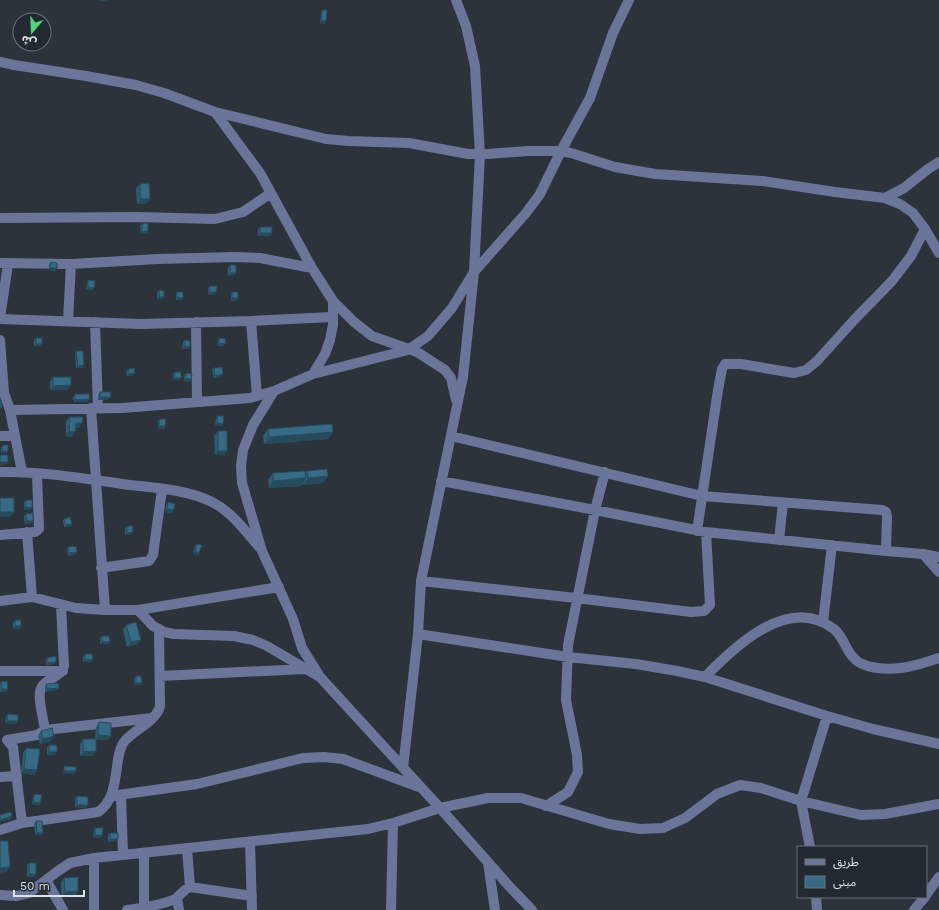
<svg xmlns="http://www.w3.org/2000/svg" width="939" height="910" font-family="'Work Sans','Noto Sans Arabic',sans-serif">
<rect width="100%" height="100%" fill="#2c333b"/>
<g fill="none" stroke-linecap="round" stroke-linejoin="round">
<path stroke="#6b759a" stroke-width="10" d="M0,62L14,65L86,76L136,85L164,93L215,112L326,139L348,141L409,143L468,154H488L528,151H561L571,153L615,167L655,174L762,181L835,192L885,198L900,204L913,213L925,229L939,253
M215,112L260,173L312,268L333,301L354,322L372,336L417,352L445,370L451,378L456,400
M885,198L904,188L928,169L939,162
M0,218L138,217L215,219L243,212L271,193
M0,263L71,264L158,259L235,257L260,258L312,268
M0,318L8,264
M0,319L141,324L251,321L332,317
M68,321L71,264
M251,321L257,396
M95,322L98,408
M196,322L197,402
M0,340L4,393L10,410L22,472
M313,374L408,350L428,336L452,308L474,272L526,213L540,194L561,151L590,98L613,33L629,0
M274,391L253,425L243,450L241,466L242,483L262,551L293,619L302,648L320,677L440,808L509,886L532,910
M91,408L105,610
M10,410L122,408L250,398L274,391L313,374L325,354L330,340L333,325V301
M0,436H14
M451,436L702,496L882,510L886,512L887,517L886,551
M0,472C43,471 87,479 130,485C157,488 188,490 212,502C232,512 246,532 260,548
M441,481L595,510L706,532L886,551L923,554L939,557
M697,531L718,390L722,369L725,364H741L794,373L806,370L817,361L854,320L892,281L911,256L925,229
M27,532L32,597
M0,535L35,532L39,529L37,474
M779,540L783,503
M923,554L939,572
M101,568L149,561L153,555L162,489
M421,581L576,598L691,612L704,611L710,605L706,532
M0,601L32,597L76,608L105,610H138L279,587
M138,610L153,626L164,632L174,634L234,636L253,640L267,646L318,676
M823,622L832,545
M418,634L568,657L636,664L677,671L705,677L827,716L873,729L939,744
M0,671H63
M160,676L305,669
M705,677C735,646 789,594 834,629C844,637 846,652 855,659C857,662 862,664 865,665C869,667 873,667 877,668C900,671 918,665 939,658
M45,730L152,718
M403,768L418,634L421,581L463,377L474,272L480,155L475,66L466,26L456,0
M0,777L17,776
M121,795L123,855
M111,796L197,784L303,758L324,757L343,759L419,787
M546,806L568,792L578,772L577,755L566,700L568,645L595,510L605,472
M22,823L13,747L7,740L37,735L45,730C44,722 38,700 40,692C42,678 61,679 64,666L61,605
M0,830L22,823L98,812C115,801 115,778 118,760C119,754 120,747 124,742C134,729 156,722 160,706L159,629
M250,842L252,910
M810,847L801,801L827,716
M187,848L190,887
M144,853V907
M94,858V910
M488,863L495,910
M46,880L63,910
M0,895L17,896L29,893L58,871L70,863L94,858L368,829L393,823L440,808L488,798H521L609,824L640,829L663,828L685,818L717,794L740,785L761,788L801,801L861,815L885,814L939,804
M926,895L939,877
M816,897L817,910
M177,898L179,910
M127,910C143,908 161,905 175,899C180,896 184,889 190,887L252,896
M391,910L393,823
M914,910L925,897"/>
</g>
<path fill="#2f5c72" d="M322,10L325,24L320,23L321,12Z
M140,184L150,199L146,204H137L136,188Z
M142,224L148,231L147,234H141L140,226Z
M260,227L272,233L270,236H258V229Z
M51,262L57,268L55,271L49,270V264Z
M230,265L236,273L234,275L228,276V268Z
M88,280L94,288L92,290L86,289L87,283Z
M210,286L214,295L208,294V288Z
M159,290L162,299H157V293Z
M177,292L183,298L181,300H176V294Z
M232,292L238,298L237,301H231V295Z
M36,338L40,346H34V340Z
M219,338L224,346H217L218,341Z
M185,340L188,349H182L183,342Z
M76,351L84,365L83,368H76L75,354Z
M214,368L221,377L214,378L212,370Z
M128,369L133,375L127,376L126,371Z
M175,372L181,378L179,380H173V374Z
M186,373L191,379L189,382L184,381V376Z
M53,377L68,390H50V382Z
M100,392L109,399L98,400V395Z
M75,394L88,402H74L73,397Z
M217,416L223,424L222,426L215,425L216,419Z
M70,417L79,428H76L72,437L66,436V421Z
M160,419L165,426L164,429L158,428V421Z
M268,429L333,432L328,439L264,444L263,436Z
M218,431L227,451L224,455H215L214,436Z
M3,445L8,451L6,453H1V447Z
M307,471L328,476L323,483L303,485L302,483L301,486L269,488L268,480L273,473H305Z
M26,500L30,510H24V502Z
M168,502L172,513L165,512L166,505Z
M26,514L33,521L32,523L25,524L24,516Z
M64,519L72,524L70,526L64,527L63,521Z
M127,526L132,533L130,535H125V528Z
M197,544L199,553L198,555L193,554L195,546Z
M68,547L75,555L68,556L67,550Z
M15,620L20,629H13V623Z
M126,625L138,644L127,647L123,630Z
M102,636L110,642L108,644H100V638Z
M85,654L93,659L91,662H83V657Z
M47,658L55,664L46,665V660Z
M136,676L142,683L140,685H135L134,679Z
M1,682L6,691L0,692V684Z
M46,684L59,688L57,690L45,692V687Z
M8,714L18,721L16,724L5,723L6,716Z
M99,722L111,736L107,740H96L93,756H80V744L83,739H95L96,727Z
M41,731L51,741L40,744L38,736Z
M49,745L55,755H47V747Z
M26,748L37,770L34,775L21,773L23,753Z
M35,794L40,803L39,805L32,804L33,796Z
M77,796L86,808L75,807V799Z
M36,821L43,833L41,835H35L34,824Z
M95,828L100,838L93,837L94,830Z
M110,833L116,841L108,842V835Z
M29,863L36,874L34,877H27V865Z
M64,878L78,891L75,896L61,897V882Z"/>
<path fill="#264b5d" d="M101,0H107L106,1H100Z
M321,21H326L325,24L320,23Z
M140,199H150L146,204H137Z
M148,231L147,234H141L142,232Z
M260,233H272L270,236H258Z
M50,268H57L55,271L49,270Z
M230,273H236L234,275L228,276Z
M88,287L94,288L92,290L86,289Z
M209,292H216L214,295L208,294Z
M159,297H164L162,299H157Z
M177,298H183L181,300H176Z
M232,298H238L237,301H231Z
M219,343L225,344L224,346H217Z
M36,344H42L40,346H34Z
M184,346L190,347L188,349H182Z
M84,365L83,368H76L78,366Z
M135,373L133,375L127,376L129,374Z
M223,374L221,377L214,378L215,376Z
M174,378H181L179,380H173Z
M185,379H191L189,382L184,381Z
M71,385L68,390H50L53,386Z
M100,397H111L109,399L98,400Z
M90,399L88,402H74L75,400Z
M76,423H82L79,428H73Z
M217,423L223,424L222,426L215,425Z
M159,426H165L164,429L158,428Z
M69,431L75,432L72,437L66,436Z
M333,432L328,439L264,444L269,437Z
M2,451H8L6,453H1Z
M218,451H227L224,455H215Z
M0,462H8L7,464L0,465Z
M328,476L323,483L303,485L308,478Z
M306,478L301,486L269,488L273,481Z
M25,507L32,508L30,510H24Z
M167,509L174,510L172,513L165,512Z
M0,512H14L10,517H0Z
M27,521H33L32,523L25,524Z
M72,524L70,526L64,527L66,525Z
M127,532L132,533L130,535H125Z
M195,551L199,553L198,555L193,554Z
M77,552L75,555L68,556L69,553Z
M15,626H21L20,629H13Z
M141,640L138,644L127,647L131,642Z
M102,642H110L108,644H100Z
M93,659L91,662H83L85,660Z
M56,662L55,664L46,665L48,663Z
M136,683H142L140,685H135Z
M59,688L57,690L45,692L47,689Z
M2,689H8L6,691L0,692Z
M7,721H18L16,724L5,723Z
M98,735L111,736L107,740H95Z
M54,736L51,741L40,744L43,739Z
M96,751L93,756H80L83,752Z
M49,752H57L55,755H47Z
M24,769L37,770L34,775L21,773Z
M64,771H76L74,774L62,773Z
M33,802L40,803L39,805L32,804Z
M77,805H88L86,808L75,807Z
M12,816L11,819L0,822V820Z
M37,833H43L41,835H35Z
M95,835L102,836L100,838L93,837Z
M110,839H118L116,841L108,842Z
M10,867L7,872L0,873V868Z
M29,874H36L34,877H27Z
M78,891L75,896L61,897L65,892Z"/>
<path fill="#376b85" stroke="#264b5d" d="M322,10H327L326,21H321Z
M149,183L150,199H140V184Z
M148,223V231L142,232V224Z
M260,227H272V233H260Z
M51,262L57,263V268H50Z
M230,265H236V273H230Z
M88,280L95,281L94,288L88,287Z
M210,286H217L216,292H209Z
M159,290L164,291V297H159Z
M177,292H183V298H177Z
M232,292H238V298H232Z
M36,338H42V344H36Z
M219,338L226,339L225,344L219,343Z
M185,340L190,341V347L184,346Z
M76,351H83L84,365L78,366Z
M222,367L223,374L215,376L214,368Z
M134,368L135,373L129,374L128,369Z
M175,372H181V378H174Z
M186,373L192,374L191,379H185Z
M53,377H71V385L53,386Z
M100,392H110L111,397H100Z
M75,394H89L90,399L75,400Z
M0,400H1L2,407L0,408Z
M217,416H224L223,424L217,423Z
M70,417H83L82,423H76L75,432L69,431Z
M160,419H166L165,426H159Z
M332,424L333,432L269,437L268,429Z
M218,431H227V451H218Z
M3,445H8V451H2Z
M0,455H8V462H0Z
M327,469L328,476L308,478L307,471Z
M305,471L306,478L273,481V473Z
M0,498H14V512H0Z
M26,500H32V508L25,507Z
M168,502L175,504L174,510L167,509Z
M33,513V521H27L26,514Z
M70,517L72,524L66,525L64,519Z
M127,526H133L132,533L127,532Z
M197,544L202,545L199,553L195,551Z
M76,546L77,552L69,553L68,547Z
M15,620H21V626H15Z
M136,622L141,640L131,642L126,625Z
M102,636H109L110,642H102Z
M85,654H92L93,659L85,660Z
M56,656V662L48,663L47,658Z
M136,676H141L142,683H136Z
M7,681L8,689H2L1,682Z
M58,683L59,688L47,689L46,684Z
M8,714L18,715V721H7Z
M99,722L111,723V736L98,735Z
M52,728L54,736L43,739L41,731Z
M83,739H96V751L83,752Z
M49,745H57V752H49Z
M26,748L40,749L37,770L24,769Z
M64,766L76,767V771H64Z
M35,794L42,795L40,803L33,802Z
M77,796L88,797V805H77Z
M11,812L12,816L0,820V815Z
M36,821H42L43,833H37Z
M95,828H103L102,836L95,835Z
M110,833H118V839H110Z
M0,841H8L10,867L0,868Z
M29,863H36V874H29Z
M78,877V891L65,892L64,878Z"/>
<rect x="797" y="846" width="130" height="52" fill="#222931" stroke="#6d737a"/>
<rect x="805" y="859" width="20" height="6" fill="#6b759a" stroke="#6d737a"/>
<text x="833" y="866" font-size="12" fill="#dde2e7">طريق</text>
<rect x="805" y="876" width="20" height="12" fill="#376b85" stroke="#6d737a"/>
<text x="833" y="886" font-size="12" fill="#dde2e7">مبنى</text>
<g transform="translate(32 32) rotate(199)"><circle r="19" fill="#222931" stroke="#6d737a"/>
<path d="M0-3L7 15L0 10L-7 15Z" fill="#50d675"/>
<text y="-6" font-size="11" font-weight="bold" text-anchor="middle" fill="#dde2e7">ش</text>
</g>
<path d="M14 890v6h70v-6" fill="none" stroke="#dde2e7" stroke-width="2"/>
<text x="20" y="890" font-size="12" fill="#dde2e7" stroke="#222931" stroke-width="3" paint-order="stroke">50 m</text>
</svg>
